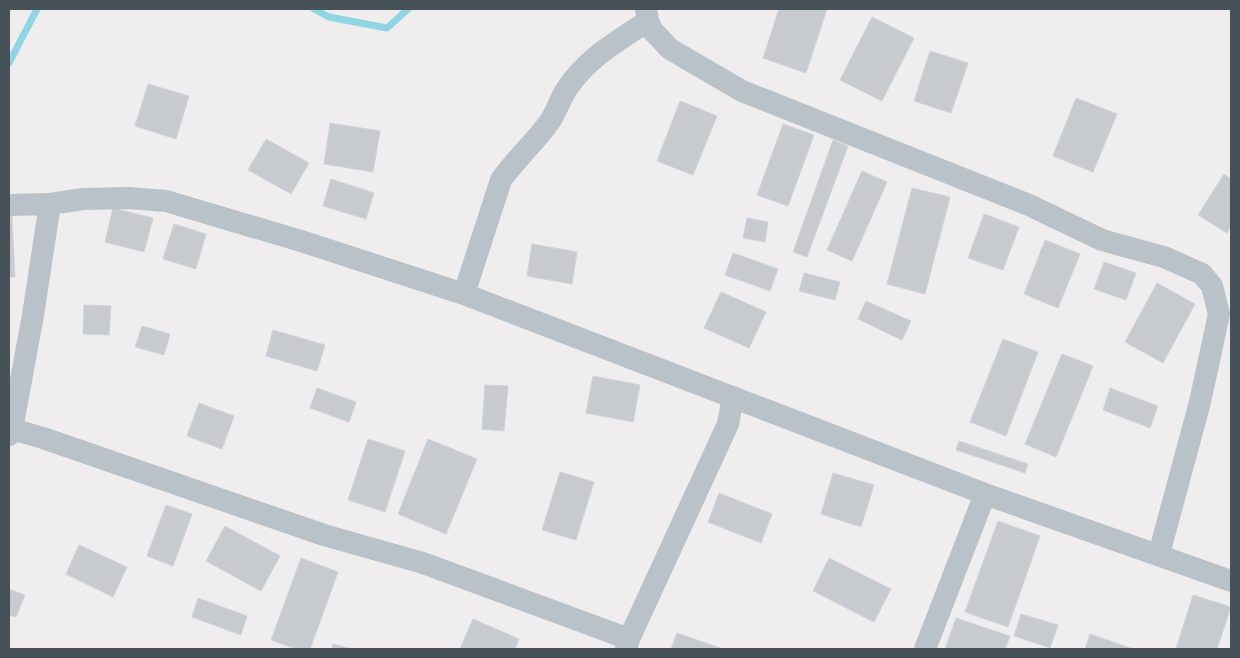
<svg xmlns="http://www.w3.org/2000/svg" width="1240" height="658" font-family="'Titillium Web',sans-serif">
<rect width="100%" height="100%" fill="#efeded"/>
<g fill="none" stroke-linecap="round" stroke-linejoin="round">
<path stroke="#8fd5e3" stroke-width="7" d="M314,9L329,17L387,28L408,9
M9,63L37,9"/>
</g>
<path fill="#c7cacf" stroke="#d1d3d8" d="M779,9H827L806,73L763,58Z
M872,17L914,38L882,101L840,80Z
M930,51L968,63L951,113L914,101Z
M148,84L189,96L176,139L135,126Z
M1076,98L1117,114L1093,172L1053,156Z
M680,101L717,116L693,175L657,161Z
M330,123L380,131L373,172L324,164Z
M783,124L814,135L788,206L757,195Z
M266,139L309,163L291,194L248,170Z
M833,140L848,146L807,257L793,252Z
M862,171L887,182L852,261L827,250Z
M1224,174L1231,179V226L1227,233L1198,215Z
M331,179L374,193L366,219L323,206Z
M912,188L950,197L925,294L887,284Z
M113,208L153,218L144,252L105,242Z
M984,214L1019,227L1003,270L968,258Z
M9,216H12L15,277H9Z
M747,218L768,222L765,242L743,238Z
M174,224L206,234L196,269L163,259Z
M1045,240L1080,254L1058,308L1024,294Z
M532,244L577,252L572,284L527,276Z
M733,253L778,269L770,291L725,275Z
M1104,262L1136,273L1126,300L1094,289Z
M804,273L840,282L835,300L799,291Z
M1157,283L1195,304L1163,363L1125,342Z
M721,292L766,312L749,348L704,328Z
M866,301L911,321L902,340L858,319Z
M84,305L111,306L109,335L83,334Z
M142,326L170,334L164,355L135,347Z
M273,330L325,345L317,371L266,356Z
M1003,339L1038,352L1006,436L970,422Z
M1062,354L1093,366L1056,457L1025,444Z
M593,376L640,385L633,422L586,413Z
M485,385L508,386L504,431L482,429Z
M317,388L356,402L349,422L310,408Z
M1110,388L1158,406L1150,428L1103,410Z
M199,403L234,416L222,449L187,436Z
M368,439L405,451L385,512L348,500Z
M428,439L477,459L446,534L398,514Z
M959,441L1028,464L1025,473L956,450Z
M560,472L594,482L576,540L542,530Z
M833,473L874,485L861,527L821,514Z
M719,493L772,514L761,543L708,522Z
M166,505L192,514L173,566L147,556Z
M998,521L1040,536L1008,627L965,612Z
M225,526L280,556L261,591L206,561Z
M79,545L127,567L113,597L66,574Z
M301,558L338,572L310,649H296L271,640Z
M829,558L891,589L874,622L813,591Z
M9,589L25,595L16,617L9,615Z
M1193,595L1231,607L1217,649H1176Z
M198,598L247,616L241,635L192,617Z
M1021,614L1058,625L1050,648L1014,636Z
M956,618L1010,636L1005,649H945Z
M473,619L519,639L515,649H460Z
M677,633L723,649H671Z
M1090,634L1133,649H1085Z
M333,644L352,649H332Z"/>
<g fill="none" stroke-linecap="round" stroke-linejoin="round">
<path stroke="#b9c2c8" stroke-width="22" d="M646,9L648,21L652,30L670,49L742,91L1029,205L1102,240L1164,257L1202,274L1212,286L1219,314L1200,402L1159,554
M9,205L50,204L83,199L129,198L166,201L301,241L464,294L985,494L1231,581
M464,294L501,180C515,160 533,144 548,124C556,114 559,101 566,90C586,59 617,41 648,21
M12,429L43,438L324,535L423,563L629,639
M9,435L12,429L33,315L50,204
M626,649L629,639L728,424L733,397
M925,649L985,494"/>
</g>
<rect width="1240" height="658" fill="none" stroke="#475158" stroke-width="20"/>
</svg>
